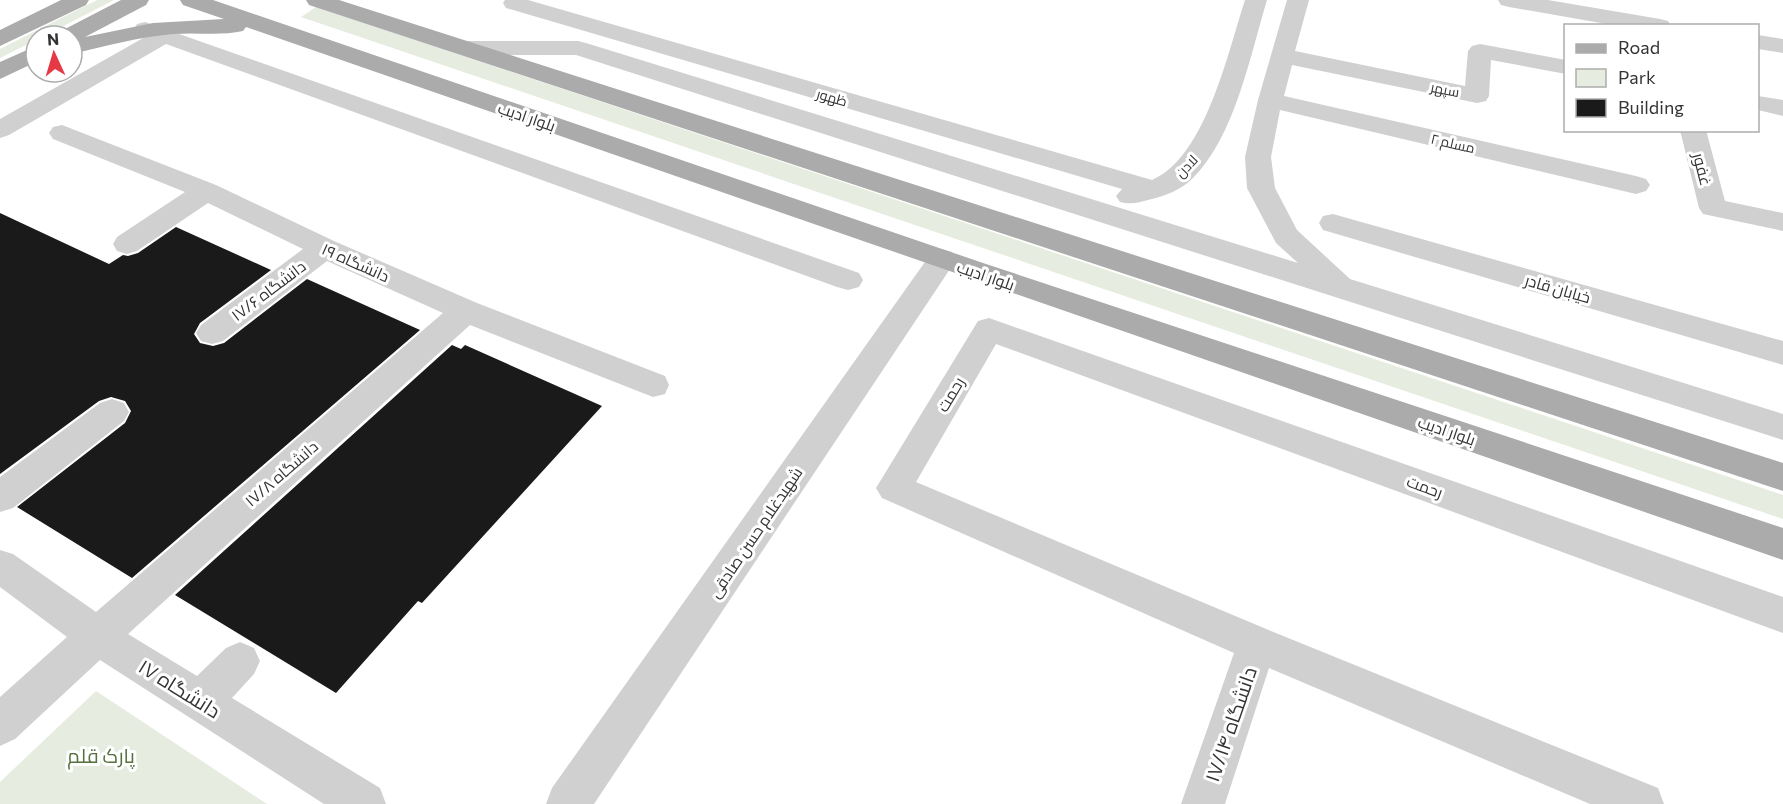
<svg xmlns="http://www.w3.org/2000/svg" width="1783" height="804" font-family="Commissioner,Cairo,sans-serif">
<rect width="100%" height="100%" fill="#fff"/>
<path fill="#e6ecdf" d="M97,0H114L44,36H36V40L0,58V49Z
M316,7L1783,495V519L301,17Z
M96,691L267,804H0V782Z"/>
<path fill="#1a1a1a" d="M0,213L109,264L123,255L128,256L138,253L176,227L271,270L200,323L194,334L200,343L213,346L224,343L307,279L420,330L132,578L17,507L125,423L131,411L125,401L111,397L99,401L0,474Z
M452,345L461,349L465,345L602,406L422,603L418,601L336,693L175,595Z"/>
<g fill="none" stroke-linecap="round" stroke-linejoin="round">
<path fill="#d0d0d0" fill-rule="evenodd" d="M505,0H528L1152,180C1206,157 1228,51 1245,0H1267C1250,56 1235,136 1193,178C1181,190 1167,195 1152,199C1140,202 1132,205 1120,202L1116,196L1122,189L506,8L503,3Z
M1287,0H1309L1295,51L1465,86L1468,51L1472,46L1480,44L1566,60V74L1491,60L1489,96L1486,101L1477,103L1292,65L1284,96L1636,176L1646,179L1650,185L1646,191L1636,194L1280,110L1271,157L1275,188L1297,230L1350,279L1783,414V440L576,55H466L458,53L454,48L458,43L466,41H578L586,43L1298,263L1276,243L1247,188L1245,157L1258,100Z
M1498,0H1548L1660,19L1668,21L1671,26H1618L1509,7L1501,5Z
M145,22L859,273L863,280L859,287L848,290L837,287L166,44L9,135L0,138V119L145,37L137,34L134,29L137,24Z
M1758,35L1783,39V53L1758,49Z
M1758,96L1783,100V116L1758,110Z
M62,125L216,185L334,241L477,303L665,376L669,385L665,394L653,397L470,325L128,634L197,676L226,648L240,642L254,648L260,661L254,674L232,698L380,788L386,804H324L100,660L15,739L0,746V697L67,637L0,587V550L13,554L96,612L443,313L327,261L223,341L212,344L201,341L196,333L201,325L303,249L208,203L137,251L127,254L117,251L113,244L117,237L185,192L53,139L49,133L53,127Z
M1680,130H1706L1725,201L1783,213V231L1703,214L1699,208Z
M1333,214L1783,341V365L1323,230L1319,223L1323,216Z
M942,249L952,252L957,259L952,266L594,804H546L552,788L932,252Z
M989,318L1783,597V633L996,344L916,482L1271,631L1658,788L1664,804H1590L1269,668L1225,804H1181L1234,653L882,498L876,488L978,321Z
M112,399L124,403L129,412L124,421L13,508L0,512V477L100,403Z"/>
<path fill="#ababab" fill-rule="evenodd" d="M61,0H89L86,5L0,46V30Z
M121,0H149L146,5L85,37L153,23L224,19L183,5L180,0H213L986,264L1783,528V560L246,27L243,31C221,36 196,32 173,34C139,37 105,46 72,54V36H63L61,34L65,29Z
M306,0H339L1783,463V491L309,5Z
M36,46V62L0,79V62Z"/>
</g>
<g text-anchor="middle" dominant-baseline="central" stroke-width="6" stroke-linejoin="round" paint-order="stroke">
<g font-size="14" fill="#333" stroke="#fff">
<text transform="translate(1445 89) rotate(11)">سپهر</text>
<text transform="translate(832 97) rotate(16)">ظهور</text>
<text transform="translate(1453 143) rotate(13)">مسلم ۲</text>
<text transform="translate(1186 166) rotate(-46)">لادن</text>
</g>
<g font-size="16" fill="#333" stroke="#fff">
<text transform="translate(527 116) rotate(19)">بلوار ادیب</text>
<text transform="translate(1703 169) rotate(76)">غفور</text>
<text transform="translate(356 262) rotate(24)">دانشگاه ۱۹</text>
<text transform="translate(986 275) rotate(19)">بلوار ادیب</text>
<text transform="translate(1558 288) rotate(16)">خیابان قادر</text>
<text transform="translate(268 290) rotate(-37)">دانشگاه ۱۷/۶</text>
<text transform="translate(950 394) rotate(-59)">رحمت</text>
<text transform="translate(1447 430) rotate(19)">بلوار ادیب</text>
<text transform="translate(281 473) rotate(-41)">دانشگاه ۱۷/۸</text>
<text transform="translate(1425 486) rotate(20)">رحمت</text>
<text transform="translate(755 532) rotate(-56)">شهیدغلام حسن صادقی</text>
</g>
<g font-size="20" fill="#333" stroke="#fff">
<text transform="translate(180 688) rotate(32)">دانشگاه ۱۷</text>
<text transform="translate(1230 724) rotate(-71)">دانشگاه ۱۷/۱۴</text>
</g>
<g font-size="20" fill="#56703f" stroke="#fff">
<text x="101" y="755">پارک قلم</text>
</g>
</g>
<rect x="1564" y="24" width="195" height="108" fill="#ffffff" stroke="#adadad" stroke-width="1.5"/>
<rect x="1576" y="44" width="30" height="9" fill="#ababab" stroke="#adadad" stroke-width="1.5"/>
<text x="1618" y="54" font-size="18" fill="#333333">Road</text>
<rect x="1576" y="69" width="30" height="18" fill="#e6ecdf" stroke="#adadad" stroke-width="1.5"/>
<text x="1618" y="84" font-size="18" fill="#333333">Park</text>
<rect x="1576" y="99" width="30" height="18" fill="#1a1a1a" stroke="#adadad" stroke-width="1.5"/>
<text x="1618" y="114" font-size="18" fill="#333333">Building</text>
<g transform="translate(54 54) rotate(356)"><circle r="28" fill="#ffffff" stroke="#adadad" stroke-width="1.5"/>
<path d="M0-4.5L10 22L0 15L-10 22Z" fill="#e63946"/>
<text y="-9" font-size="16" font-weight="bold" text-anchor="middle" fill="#333333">N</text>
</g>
</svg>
